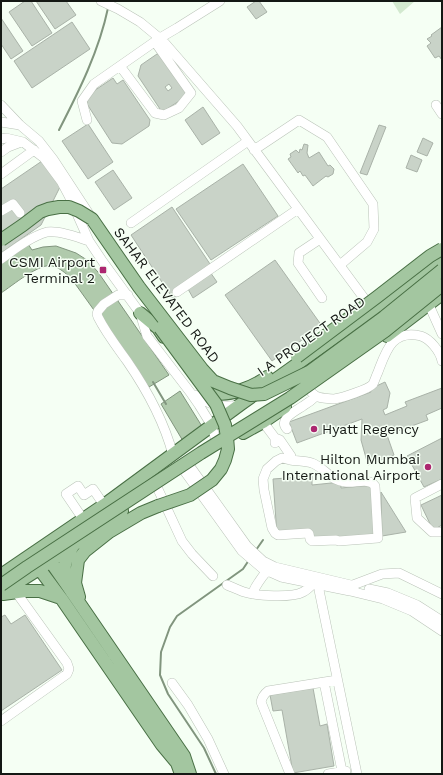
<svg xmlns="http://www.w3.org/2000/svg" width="443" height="775" font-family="'Work Sans',sans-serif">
<rect width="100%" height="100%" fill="#f5fff4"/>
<path fill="#d2e9cf" d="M392,1H415L400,14Z"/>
<path fill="#b0caac" stroke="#81957e" d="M28,244L32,250L43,247L56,246L76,253L87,260L98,272L169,375L149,387L71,278C65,273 60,268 53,266C40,262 12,286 1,293V263Z
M180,391L203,428L183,441L161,404Z"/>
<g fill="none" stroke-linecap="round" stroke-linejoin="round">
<path stroke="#81957e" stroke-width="2" d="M59,130C79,91 99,51 108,8
M153,382L166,404
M256,550L263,540
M216,774L204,748L168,694L160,675L161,652L170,627L177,616L243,569L249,560"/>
</g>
<path fill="#c9d3c8" stroke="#a9b2a8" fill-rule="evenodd" d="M25,1H31L52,33L32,46L9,12Z
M36,1H66L76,15L55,29Z
M256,1H259L267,12L256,19L247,7Z
M1,18L23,51L11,59L1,44Z
M72,22L90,49L32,88L14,61Z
M442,27V60L439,56L435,58L427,46L431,43L427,39L432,36L431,35Z
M157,54L164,56L187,91V96L162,112L138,76L141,65ZM169,84L172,88L168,91L165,87Z
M113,78L117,84L123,80L150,120L149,126L122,144L112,143L87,104L88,95Z
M203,107L220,133L202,145L185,120Z
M88,124L113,162L88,179L62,141Z
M379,125L386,127L367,175L360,173Z
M423,138L433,143L427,156L417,152Z
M304,144L308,145L307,153L309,158L319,152L328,166L330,165L334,169L333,174L328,177L326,176L313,186L305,175L303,176L300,171L298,173L288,159L291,157L290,154L296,150L299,153L300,149L302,150Z
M411,155L422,160L417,172L406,168Z
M42,161L60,187L41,225L1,253V189Z
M243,164L278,216L211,260L176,209Z
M113,170L132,198L114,210L95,182Z
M172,207L212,267L208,269L217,282L193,298L188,289L173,299L131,235Z
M275,260L322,326L272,361L225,295Z
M385,382L390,393L387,408L383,410L385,415L407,406L405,402L442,388V408L426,415L428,420L387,435L394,455L368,465L361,440L362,419L297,443L289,422L371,392L370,389Z
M442,438V479L424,487L407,456Z
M312,476V485L341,482V488L372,485L376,537L311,540V532L277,535L273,479Z
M381,492L406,532L382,536Z
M442,495V525L433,530L421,505Z
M5,615L11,624L25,615L62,670L1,711V617Z
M313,688L320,726L327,724L334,766L293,773L282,710L273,711L270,695Z"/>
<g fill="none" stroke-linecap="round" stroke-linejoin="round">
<g stroke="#bac3b8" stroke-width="10">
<path id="minor" d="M101,1L118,9L140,22L163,41L237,126L372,309
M120,66L155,113L164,115L179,108L191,93L155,42
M1,105L20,125L39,141L53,159L91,217
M436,105L442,114
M87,120L82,101L94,84L160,38L177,28L220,1
M1,122L20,125
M1,139L6,138L23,142L44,158L61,181L69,196L89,241L103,262L140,313L147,336L190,392L199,405L212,426L217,445
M254,150L299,120L327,137L373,204L374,229L367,242L340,265
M1,152L8,147L21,142
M1,174L34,150
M1,211L13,204L20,213
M131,223L248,141
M320,239L299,253L298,263L322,298
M1,259C15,249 30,237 47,232C58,230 78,237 89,241
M177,292L298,209
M128,295H118L104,304L98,311L97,314L98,317C106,333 117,347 127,361C147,390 164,421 173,455
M429,305L442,334
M310,390C311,392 314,395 316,396C319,398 331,399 334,399C342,398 369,389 373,384C375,380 376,376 378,372C386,351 392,329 421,336C430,339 440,351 442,361
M195,395C209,405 222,408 239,405
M263,422L275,438V443
M287,429C278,419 296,411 303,406C308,403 312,400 316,396
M275,438L280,440L291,456L290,460L282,458L276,461L267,469L263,479L264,490L272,528L275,533L278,535L308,533L309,534L310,539L312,541L336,540L339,541L378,538L375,486C369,477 354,484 345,482C339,481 332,478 328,474C323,470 319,466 312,463C306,461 297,461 290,460
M189,465L247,546L263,561L275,567L355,586
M183,469L242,551L263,569L281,577L350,591L383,599L412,611L442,631
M442,484L415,498L417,518L432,532H442
M157,487L182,541L192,554L213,576
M83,519L66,494L78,486L84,495L93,489L104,505
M318,579L319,590L357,774
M227,585C232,587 238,590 244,592C256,596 292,598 303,592C307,590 310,587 313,584
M369,589L388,593L417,605L442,621
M351,590L353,585L382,574L399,573L442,594
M252,594C256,585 261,578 267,571
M324,682L342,771
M172,683L188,705L208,739L224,774
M1,721L67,674L69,669L67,663L16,592
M290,774L261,702C262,697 264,694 268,691L337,680
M328,774L346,771"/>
</g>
<g stroke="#497045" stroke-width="14">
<path id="major" d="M140,313L158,328L164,337
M387,336L442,294
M202,384C205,386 209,390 212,392C228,398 255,386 267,377
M243,433L263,422L285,407
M46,555L67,585L184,756L190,774
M35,563L61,598L162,745L177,763L181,774
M1,575L104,505L241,404L373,310L442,259
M67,584C63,567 64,560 73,546
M1,593L39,569L122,511
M3,594L25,591H40L61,598
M79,597L75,583L78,560L85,551L109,532L141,513L158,506"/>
</g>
<use href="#minor" stroke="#fff" stroke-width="9"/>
<use href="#major" stroke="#a3c6a0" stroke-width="12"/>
<g stroke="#497045" stroke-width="14" stroke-linecap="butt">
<path id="major-bridge" d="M1,240L23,225L40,212L48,209L59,207H69L79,211L92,219L139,287L202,369L213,381L230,388L251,395L264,394L309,372L384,317L442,270
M297,357L377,297L430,256L442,249
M158,506L190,495L212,480L221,469L225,460L228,449L227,437L225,425L216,404L160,328
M1,585L27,567L201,453L290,398L385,331L442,285"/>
</g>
<use href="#major-bridge" stroke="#a3c6a0" stroke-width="12"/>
</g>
<g fill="#ac2770" stroke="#f5fff4" stroke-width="1.5">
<rect x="99" y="266" width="8" height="8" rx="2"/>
<circle cx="314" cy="429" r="4"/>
<circle cx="428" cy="467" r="4"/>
</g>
<g text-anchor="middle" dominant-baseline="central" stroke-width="3" stroke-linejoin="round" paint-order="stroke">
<g font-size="14" fill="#141814" stroke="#f5fff4" text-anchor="end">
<text x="95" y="262">CSMI Airport<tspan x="95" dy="16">Terminal 2</tspan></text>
<text x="322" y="429" text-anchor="start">Hyatt Regency</text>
<text x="420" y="459">Hilton Mumbai<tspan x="420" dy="16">International Airport</tspan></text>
</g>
<g font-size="14" fill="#141814" stroke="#f5fff4">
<text transform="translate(167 295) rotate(53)">SAHAR ELEVATED ROAD</text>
<text transform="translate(311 336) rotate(-35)">I A PROJECT ROAD</text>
</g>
</g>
<rect width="443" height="775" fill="none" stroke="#141814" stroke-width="4"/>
</svg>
